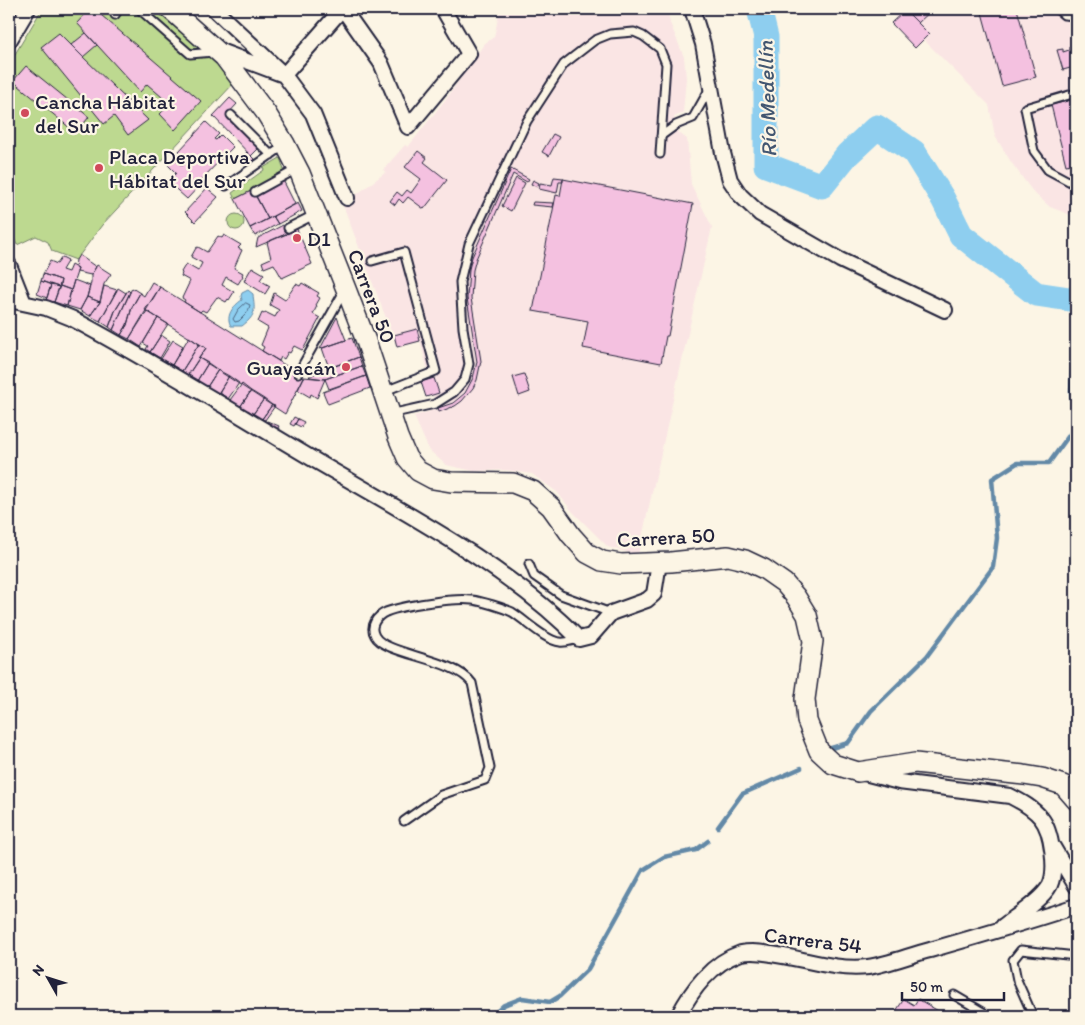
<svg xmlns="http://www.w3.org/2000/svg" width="1085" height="1025" font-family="Itim,sans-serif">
<rect width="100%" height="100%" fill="#fcf5e5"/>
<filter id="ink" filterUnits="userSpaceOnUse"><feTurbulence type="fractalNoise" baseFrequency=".02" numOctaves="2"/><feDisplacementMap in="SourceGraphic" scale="10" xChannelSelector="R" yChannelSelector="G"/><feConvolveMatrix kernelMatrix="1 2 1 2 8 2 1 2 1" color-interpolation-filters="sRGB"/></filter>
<g filter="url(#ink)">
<path fill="#fae5e4" d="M500,9H620L650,16L652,9H667L670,23L684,57L686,78L683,113L674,117L679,133L687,139L691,184L712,227L638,555L608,547L572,511L557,492L532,474L506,470L474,471L446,465L429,450L414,416L437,409L433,395L426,397L421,382L430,379L420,341L397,347L343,205L386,172L383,170L405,145L408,147L449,95L484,44L494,37Z
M887,9H1076V217L1050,207L1033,192L1011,162L995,136L989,105L924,40L915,48L891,23L896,18Z"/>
<path fill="#bdd990" stroke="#707e66" d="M42,9H154L202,48L223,68L234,83L102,225L76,260L52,251L48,242L36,236L17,245L9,226V64Z
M280,158L285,173L235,199L232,193L264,170L263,168Z
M228 222a8 8 0 1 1 16 0a8 8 0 1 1-16 0Z"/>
<path fill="#8eceef" stroke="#6389a7" d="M248,290L253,294C254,309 258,314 242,326H231C225,316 233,306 242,300L241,296L242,293Z"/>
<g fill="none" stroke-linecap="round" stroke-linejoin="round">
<path stroke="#4d6783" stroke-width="1" d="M246,303L250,305L248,312L239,321L235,322L233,319L238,310Z"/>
<path stroke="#6389a7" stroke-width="4.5" d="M828,749L848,743L871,711L927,656L993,567L997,538L992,479L1017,463H1049L1075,427L1071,391L1076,301
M718,827L742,794L801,768
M492,1016L504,1005L522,998L550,1002L560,996L588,969L643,870L664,857L696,850L708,841"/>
<path stroke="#8eceef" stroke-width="25" d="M759,9L766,37V165L822,186L847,155L877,127L914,152L943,199L961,235L1036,294L1076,300"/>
</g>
<path fill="#f4c1e0" stroke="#22223b" d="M90,9H94L201,101L175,130L160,114L170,104L147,84L140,92L77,23Z
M904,9H933L918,23Z
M981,9H1017L1036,77L1002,86Z
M905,10L929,34L915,48L891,23Z
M59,33L83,57L148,120L128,135L114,116L104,124L41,47Z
M86,33L97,45L83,57L71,45Z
M1076,45V76L1074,67L1063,70L1057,50L1063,49V52L1069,50V47Z
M26,66L89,117L76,133L13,81Z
M230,98L237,104L226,116L259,148L251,156L213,116Z
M1076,99V163L1066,165L1051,105Z
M206,122L219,134L214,139L216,140L221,135L233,147L199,182L201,184L187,199L168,182L176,173L168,165L174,158L182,166L188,160L179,151Z
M553,134L559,137L549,156L542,152Z
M418,151L427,158L424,162L447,180L424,209L408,197L403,203L399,199L395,205L390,201L397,192L402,196L407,190L411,193L421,179L405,167Z
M247,152L255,160L252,162L248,157L245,161L242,157Z
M511,169L529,179L527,182L513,174L476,259L473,270L471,298L481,361L477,380L473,388L462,401L455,406L439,412L438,408L453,403L465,393L473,378L477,362L467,298L469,269L472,257Z
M554,177L563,178V182H559L557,193L539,189L540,183L552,185Z
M516,178L525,183L511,211L502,206Z
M563,179L693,204L668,336H666L661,363L583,348L588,321L533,311L556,195L560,196Z
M283,180L295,204L268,219L255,195Z
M533,180L539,183L537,187L531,184Z
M207,188L218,197L195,222L185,212Z
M253,190L268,219L250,228L235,199Z
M533,202L554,203L553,207L532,205Z
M298,203L302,211L278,224L273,216Z
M273,216L278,224L255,236L250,228Z
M285,224L289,233L256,247L258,238Z
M297,229L312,264L282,278L274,264L264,268L262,262L271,258L267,242Z
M224,235L241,245L238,248L242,250L234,268L243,273L242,275L243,276L238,284L226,277L222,285L234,292L229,300L228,299L226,302L217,297L206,312L202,310L200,312L184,302L185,300L182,298L190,281L181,276L182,273L181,272L186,264L198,271L202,263L191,257L196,248L198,247L207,252L218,236L222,238Z
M79,255L96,267L91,275L77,272L78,269L75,267L76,260Z
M62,257L68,260L62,270L68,272L71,265L78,269L71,290L60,286L61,280L43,274L50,261L57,264Z
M97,265L111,274L104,284L100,302L87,297L91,282V275Z
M252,267L264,274L260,280L270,286L265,294L244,281Z
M43,274L61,280L59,287L41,281Z
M74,280L90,286L87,297L80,310L67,306Z
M41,281L51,285L47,298L37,294Z
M152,282L160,287L129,339L121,335L127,325L132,307L140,293L144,296Z
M302,283L319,293L317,296L320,298L316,305L317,306L313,314L320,318L304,348L302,350L294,346L290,353L288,352L284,359L281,357L279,361L262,351L264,347L261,345L268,328L258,322L262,313L264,314L265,312L275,317L279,310L270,305L274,293L285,300L296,284L300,286Z
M51,285L59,287L54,302L46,300Z
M60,286L71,290L67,306L54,302Z
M104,286L117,290L100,321L90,316L100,302Z
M160,287L304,377L285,414L199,358L206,348L145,310Z
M118,288L126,293L115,311L109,327L100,321Z
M132,288L140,293L132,307L127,325L121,335L113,330Z
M128,290L130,292L113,330L109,327L115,311Z
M87,297L100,302L90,316L80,310Z
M147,311L158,318L141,347L129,339Z
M337,317L346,340L320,349Z
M158,318L168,324L150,352L146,349L148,346L143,343Z
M417,329L420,341L397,347L394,335Z
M161,335L170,341L160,358L150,352Z
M189,337L199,344L182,371L172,365Z
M352,338L359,357L329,368L322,348Z
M173,340L183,346L172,365L161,359Z
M199,344L206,348L188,375L182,371Z
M359,357L362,366L325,379L310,377L309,376Z
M199,358L208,363L197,381L188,375Z
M208,363L218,370L207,387L197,381Z
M362,366L366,376L329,389L325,379Z
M218,370L229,376L218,394L207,387Z
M524,374L530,392L519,396L513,377Z
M229,376L239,383L228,399L219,392Z
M366,376L370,388L328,404L323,392Z
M304,377L325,379L317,398L311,394L310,397L298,390Z
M434,378L439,393L426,397L421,382Z
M242,384L251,391L240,407L230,400Z
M251,391L264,399L253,414L248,410L246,412L240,407Z
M264,399L272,405L261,420L253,414Z
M272,405L275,406L265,420L262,419Z
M294,417L298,419L294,426L290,424Z
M298,419L304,422L301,427L295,424Z
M267,421L279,426L277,430L265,425Z
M904,999L914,1005L918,999L945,1015L944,1016H905L896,1011Z
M959,1012H963L971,1016H957Z"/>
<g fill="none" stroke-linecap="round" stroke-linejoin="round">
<g stroke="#22223b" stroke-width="11">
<path id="lane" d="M139,9L190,54L214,52
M1057,9L1064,15L1076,16
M1075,9L1076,11
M115,15L119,9
M1076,93L1025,108L1034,151L1048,170L1076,185
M231,115L271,155
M661,136L676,125L693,118L710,88
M226,186L285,145
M255,192L297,169
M288,228L316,214
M372,261L404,252L436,371L385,391
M298,373L343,293
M390,414L435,404L454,392L465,379L469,364L463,328L460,282L469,244L527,121L564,64L595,40L610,34L634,32L643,36L660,49L666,64L660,154
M529,564L534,576L561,595L611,613
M404,821L441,795L485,780L490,768L472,683C454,658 385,655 375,636C369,626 377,616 386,612C404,605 453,598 472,600C481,601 504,608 512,612C525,620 546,641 560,642C566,643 573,640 579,639
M954,995L983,1012L986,1016
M1033,1016L1017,980L1013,960L1021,950L1076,956"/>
</g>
<g stroke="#22223b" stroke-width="18">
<path id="street" d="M214,9L284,75L313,114L347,198
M343,9L381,63L408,127L469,54L443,9
M692,9L703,44L723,153L730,180L740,195L760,214L840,260L945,310
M9,41L28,9
M220,51L284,75L342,9
M9,265L24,303
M9,300L46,308L71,318C157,364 240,416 323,465C409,515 510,568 579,639L591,636L611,613L647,600L654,594L659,563
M864,773L899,782L1010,796C1022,802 1033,808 1041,818C1052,831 1057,870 1050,885C1042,900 1016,916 1003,926
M1053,847L1076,886
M678,1016C692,990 711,963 741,953C750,951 761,952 771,954C803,958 835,971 868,967C889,964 910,955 930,950C979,936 1028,922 1076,906"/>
</g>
<g stroke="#22223b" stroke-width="22">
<path id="secondary" d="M170,9L224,57L266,113L285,144L300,173L346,289L366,341L398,437L407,458L418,471L433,479L451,482L513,483L533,491L551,507L571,535L587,553L602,561L621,564L671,562L728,556L745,560L764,569L784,583L796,597L807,615L813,641L805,699L807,721L819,751L833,764L858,772L915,763L1024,775L1042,778L1063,785L1076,800"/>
</g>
<use href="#lane" stroke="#fcf5e5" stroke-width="7"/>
<use href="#street" stroke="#fcf5e5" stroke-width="14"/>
<use href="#secondary" stroke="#fcf5e5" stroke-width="19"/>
</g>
</g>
<g fill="#d1495b" stroke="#fcf5e5" stroke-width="2">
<circle cx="25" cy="113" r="5"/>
<circle cx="99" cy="168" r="5"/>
<circle cx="297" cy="238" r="5"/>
<circle cx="346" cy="367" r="5"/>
</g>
<g text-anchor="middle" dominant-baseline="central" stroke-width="4.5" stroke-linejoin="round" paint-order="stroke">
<g font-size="21" fill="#22223b" stroke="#fcf5e5" text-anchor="start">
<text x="35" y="101">Cancha Hábitat<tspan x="35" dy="24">del Sur</tspan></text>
<text x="109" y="156">Placa Deportiva<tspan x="109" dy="24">Hábitat del Sur</tspan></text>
<text x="307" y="238">D1</text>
<text x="336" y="367" text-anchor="end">Guayacán</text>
</g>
<g font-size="21" fill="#22223b" stroke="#fcf5e5">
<text transform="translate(372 296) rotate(69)">Carrera 50</text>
<text transform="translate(666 537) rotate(-3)">Carrera 50</text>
<text transform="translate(813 940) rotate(7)">Carrera 54</text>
</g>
<g font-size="22" font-style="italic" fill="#425671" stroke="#fcf5e5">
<text transform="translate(767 99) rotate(-92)">Río Medellín</text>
</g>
</g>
<rect width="1085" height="1025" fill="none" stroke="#fcf5e5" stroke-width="30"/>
<rect x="15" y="15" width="1055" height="995" fill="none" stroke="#22223b" stroke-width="2" filter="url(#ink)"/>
<g transform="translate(48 978) rotate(309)" stroke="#fcf5e5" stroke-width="4" paint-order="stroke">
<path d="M0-4L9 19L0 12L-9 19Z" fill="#22223b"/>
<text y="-8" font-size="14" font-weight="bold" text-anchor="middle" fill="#22223b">N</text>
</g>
<path d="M902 992v8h102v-8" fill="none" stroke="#22223b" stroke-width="2.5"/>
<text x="910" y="992" font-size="15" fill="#22223b" stroke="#fcf5e5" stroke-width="4" paint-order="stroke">50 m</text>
</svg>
